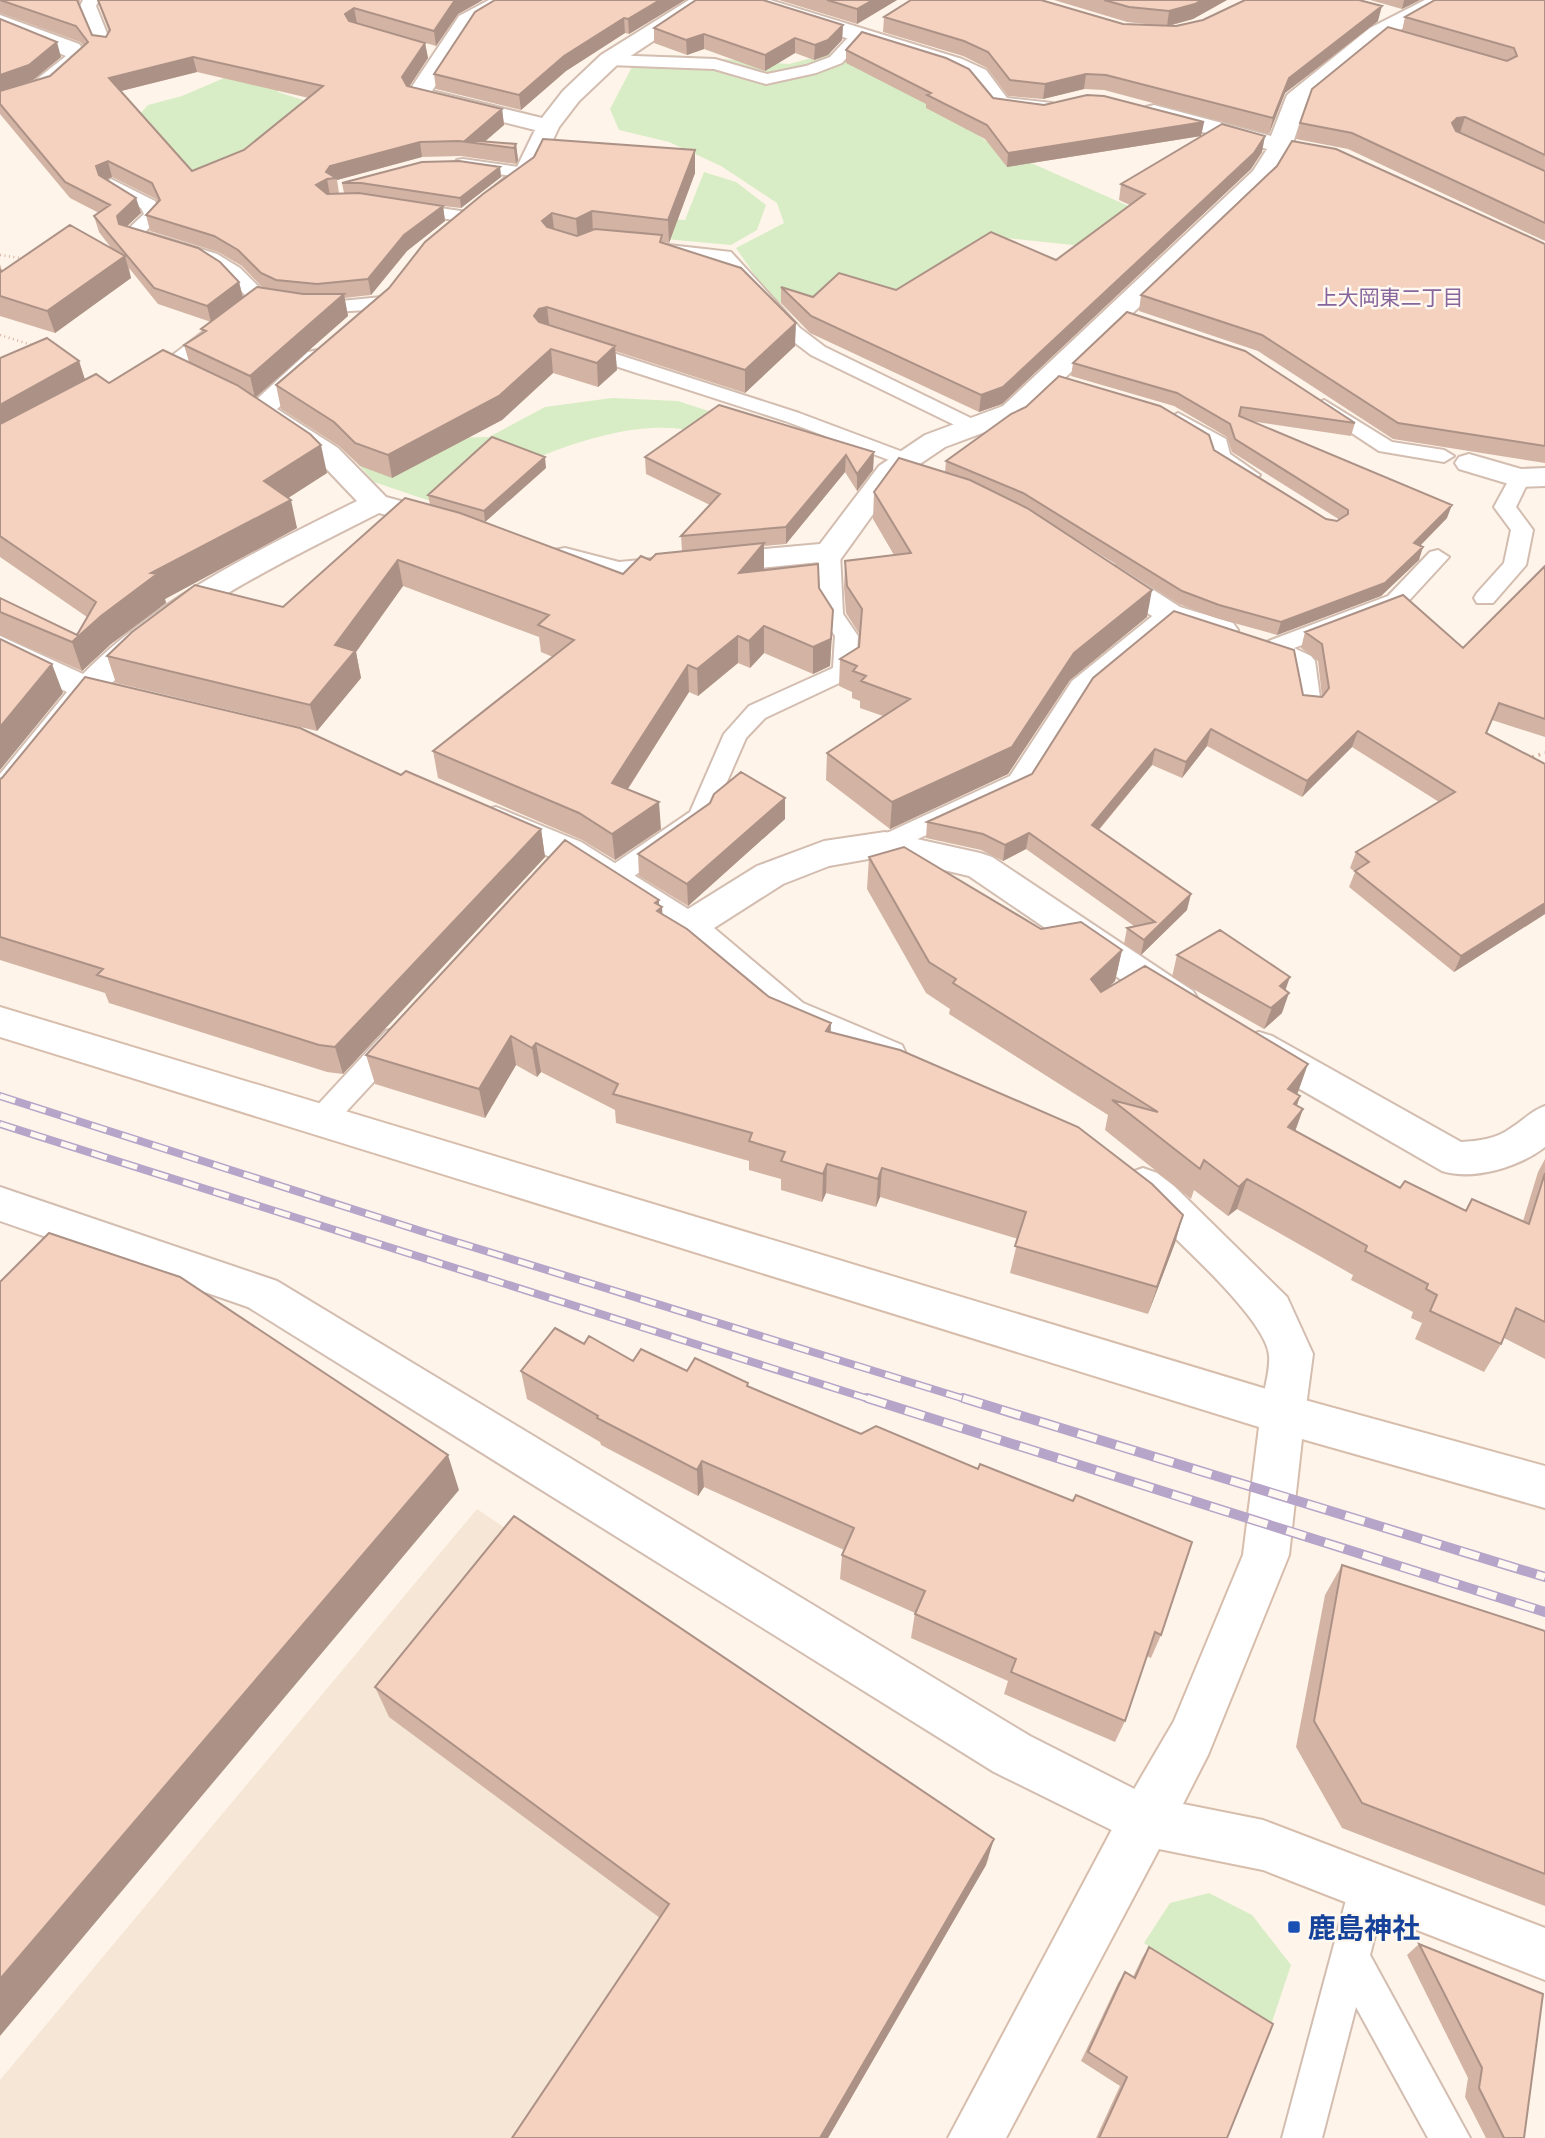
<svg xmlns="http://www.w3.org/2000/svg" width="1545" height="2138" font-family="Manrope,'Noto Sans JP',sans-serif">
<rect width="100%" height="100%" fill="#fef4e9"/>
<path fill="#f6e6d6" d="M477,1509L990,1858L827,2138H0V2080Z"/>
<path fill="#d8edc5" d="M838,51L917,93L995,147L1151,216L1082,246L998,237L844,341L769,296L736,248L784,223L777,203L721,166L669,142L619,130L610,109L632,67L670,55L789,64Z
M277,74L278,92L303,100L305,121L178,188L140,114L148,105L182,96L231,75Z
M704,172L736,182L766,205L757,230L731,245L632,236L640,217L685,220Z
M612,398L678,401L733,419L749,447C728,441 704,431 682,429C602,419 507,472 436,503L374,482L358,464L446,438L489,437L545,407Z
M1209,1893L1252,1915L1291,1965L1271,2025L1144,1943L1170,1903Z"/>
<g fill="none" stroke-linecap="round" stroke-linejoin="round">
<g stroke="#d3bdb0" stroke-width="4">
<path id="lane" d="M83,0H99L96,6L112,46L110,49H98L96,46L80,6Z
M859,30L867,35L842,63L816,73L766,84L714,69L609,65L601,60L609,55L715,59L767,74L806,66L830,57L853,32Z
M463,159L526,168L535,173L526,178L457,168L454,164L457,160Z
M111,179L155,201L162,215L145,232L217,254L240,268L263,291L279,299L320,303L382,297L392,303L382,309L303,314L266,308L249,299L226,276L203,262L126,238L123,234L144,214L141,208L105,188L102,184Z
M407,203L467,212L476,217L467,222L401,212L398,208Z
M660,244L731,252L800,328L825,347L983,424L986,428L976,434L969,432L811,355L786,336L718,261L653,254L651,250Z
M218,324L228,330L225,334L183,366L200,377L197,381C185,384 167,377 159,367L162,363L211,326Z
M579,342L799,413L911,455L914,459L904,465L897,463L785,421L572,352L569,348Z
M1324,400L1392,442L1444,450L1454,456L1444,462L1379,451L1317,410L1314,406Z
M1178,413L1226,439L1230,454L1260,475L1256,479H1242L1213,461L1209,446L1171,423L1168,419Z
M1519,472L1530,478L1516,507L1533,530L1526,565L1493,603H1477L1474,598L1477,593L1504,563L1511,530L1494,507L1512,474Z
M829,546L840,553L843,614L858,636L856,672L852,677L765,718L746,738L709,823L623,884L614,886L605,884L601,877L605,870L690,812L724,734L749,706L833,668L835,636L821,615L818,553Z
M1438,550L1449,557L1404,606L1294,648L1311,656L1315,661L1321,705L1317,711H1301L1292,665L1266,652L1262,647L1266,642L1388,596L1430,552Z
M1169,607L1177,609L1180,614L1177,619L1088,693L1028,788L894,850L885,853L876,850L872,844L876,838L1010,776L1072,681L1161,609Z
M396,1028L406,1031L410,1039L406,1047L332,1127L322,1130L312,1127L308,1119L312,1111L386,1031Z
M1369,1866L1382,1872L1388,1885L1370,1955L1470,2138H1428L1356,2007L1322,2138H1282L1350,1885L1356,1872Z"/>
</g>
<g stroke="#d3bdb0" stroke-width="4">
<path id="street" d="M489,0H516L475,25L432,91L542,118L563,91L601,55L689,0H715L617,65L579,101L559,127L535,178L508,198H490L487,193L516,169L535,130L410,99L407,94L459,16Z
M737,0H770L962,59L986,70L1007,98L1052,103L1056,108L1052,113L1044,115L992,109L970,80L946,69L740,5Z
M1425,0H1452L1386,38L1306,103L1292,146L1272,180L1023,418L945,447L899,478L840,560L619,582L554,564L550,557L554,550L565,548L619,562L820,544L879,466L925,435L1003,406L1253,171L1267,149L1146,117L1142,112L1146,107L1154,105L1271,136L1287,95L1370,28Z
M0,15L79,44L90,57L53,89H37L34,84L37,79L66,56L0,29Z
M318,350L328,352L332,358L328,364L277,409L338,448L386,497L455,516L459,522L455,528L444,531L379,513C285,561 184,607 111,684L125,688L130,696L125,704L114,707L95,702L12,805L0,809V774L67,692L0,659V636L83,674C160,596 261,549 357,501L318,460L249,416L245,410L308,352Z
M1469,454L1521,469L1545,468V486L1519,487L1459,469L1455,463L1459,457Z
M1107,564L1118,567L1180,607L1233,623L1238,630L1233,637C1193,648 1129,602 1096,581L1092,574L1096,567Z
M496,807L581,842L688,909L757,866L824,841L885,832L980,853L992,857L1193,991L1199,1001L1193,1011L1180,1015L1167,1011L969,876L885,856L829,866L783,884L714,928L803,1003L902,1045L907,1056L902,1067L888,1071L777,1023L675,936L601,886L557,860L484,828L479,819L484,810Z
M1259,1032L1272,1036L1461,1142C1479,1141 1496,1139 1511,1128C1524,1120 1531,1111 1545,1106V1147C1519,1167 1474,1181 1442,1171L1246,1058L1240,1047L1246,1036Z
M1143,1168L1157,1173L1174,1186L1287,1297L1313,1354L1305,1414L1299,1428L1283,1434L1267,1428C1255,1401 1271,1382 1269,1355C1266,1319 1174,1238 1146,1210L1129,1197L1123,1185L1129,1173Z
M0,1187L277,1281L1030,1736L1162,1803L1169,1821L1162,1839L1144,1846L994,1772L248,1307L0,1221Z"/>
</g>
<g stroke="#d7bdac" stroke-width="4">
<path id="secondary" d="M0,1007L1283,1394L1545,1466V1508L1302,1439L1289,1555L1208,1755L1183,1804L1263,1820L1545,1928V1980L1263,1870L1159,1849L1006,2138H948L1126,1803L1174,1721L1243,1555L1259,1427L0,1037Z"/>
</g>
<path stroke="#dab4a1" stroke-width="2.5" stroke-dasharray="1 3.5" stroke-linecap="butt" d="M0,255L27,259
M0,335L35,346"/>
<path stroke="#dab4a1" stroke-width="3.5" stroke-dasharray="2 4.5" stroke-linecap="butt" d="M1526,759L1545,753"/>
<use href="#lane" fill="#fff" fill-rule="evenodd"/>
<use href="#street" fill="#fff" fill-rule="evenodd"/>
<use href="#secondary" fill="#fff" fill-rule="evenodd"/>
<g stroke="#b6a5c9" stroke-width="8">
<path id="rail-far1" d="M0,1096L424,1232L968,1400
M0,1124L872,1400"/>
</g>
<g stroke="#b6a5c9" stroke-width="10">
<path id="rail" d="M867,1398L1545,1612
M963,1398L1545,1577"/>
</g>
<use href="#rail-far1" stroke="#fff8f0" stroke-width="5" stroke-dasharray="16" stroke-linecap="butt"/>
<use href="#rail" stroke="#fff8f0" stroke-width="7" stroke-dasharray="20" stroke-linecap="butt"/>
</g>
<path fill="#d3b4a4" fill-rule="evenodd" d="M0,0H80L79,4L92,35L106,37L109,32L97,0H483L458,14L436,46L357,23L425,43L428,58L409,87L502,109L504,125L484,142L516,144L518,160L516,164L461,156L422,157L337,180L339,193H344L342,183L500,167L501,177L461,208L443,206L445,221L407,251L371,295L344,298L348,316L255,397L327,473L288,498L297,528L165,599L166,603L111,644L82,671L0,635V598L77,635L87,617L0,557V358L79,361L85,380L109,383L189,362L184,345L203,334L201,329L211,322L158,304L129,268L131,278L55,333L0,316V264L2,271L112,249L99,232L94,216L99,213L70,198L0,114V19L61,57L33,80L18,86L50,76L84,46L80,42L0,13ZM197,72L309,98L244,150L192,171L121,91ZM112,177L156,199L158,202L146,215L150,231L218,252L242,266L263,288L243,297L239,282L127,226L141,213L136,198L107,179Z
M495,0H685L629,34L625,33L566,71L521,110L436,89L434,74Z
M779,0H897L857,24Z
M1054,0H1227L1193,19L1169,26L1378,21L1285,93L1269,134L1104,90L1084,89L1043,99L1008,96L987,68L963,56L883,32L884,17L1156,25L1127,22Z
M1370,0H1420L1402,9Z
M1545,0V241L1348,149L1296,139L1300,123L1402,31L1405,17Z
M843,25L842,40L828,55L814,60L795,53L765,71L704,49L687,55L654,43V28Z
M846,50L993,98L1044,105L1204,122L1201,136L1007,167L985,139L926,108V104L846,63Z
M695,150V173L669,243L663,242V243L795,346L745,393L615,351L617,370L598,387L553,373L502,420L392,478L360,466L339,446L281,409L276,385L389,288L425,242Z
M1262,152L1251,169L1002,404L979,412L810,333L781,303V287L813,297L896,290L1056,260L1130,205L1119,200L1121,184Z
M1545,244V463L1393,439L1258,351L1139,311L1141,295Z
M1073,363L1355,423L1351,436L1250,421L1447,518L1420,546L1419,560L1381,596L1277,635L1216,618L1179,604L1050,523L1147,617L1070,680L1008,774L890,829L826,780L827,753L883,716L860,708V701L852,698V692L839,686L840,659L859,647L860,635L846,613L844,588L845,561L894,555L873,519L874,492L945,472L946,461L1214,450L1326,519L1337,521L1340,520L1232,452L1227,437L1174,406L1071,376Z
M874,452L873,470L857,491L845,472L786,544L764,546V570L819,588L832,637L830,666L813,674L764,653L750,668L738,663L698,696L689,692L628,789L661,829L615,860L582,840L438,778L433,751L553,657L541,652L539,637L403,586L356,652L361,678L317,731L116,683L107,656L283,607L430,505L428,495L546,468L485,522L476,519L623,574L650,560L682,551L681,536L710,505L646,474L645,457Z
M1545,566V737L1492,720L1487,733L1545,764V914L1454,972L1349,887L1355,872L1350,868L1356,852L1439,802L1352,747L1302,797L1207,746L1182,778L1152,765L1099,830L1187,910L1141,955L1124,944L1127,928L1134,926L1026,849L1003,861L981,850L926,838L927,822L1303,695L1322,697L1318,661L1301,648L1305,632L1463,648Z
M401,775L541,829L545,857L343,1074L327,1072L109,1003L105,993L0,960V779Z
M785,819L688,906L639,876L638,854Z
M869,857L1041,929L1122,950L1115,981L1107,989L1300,1096L1297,1106L1303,1109L1295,1131L1400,1188L1465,1211L1472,1199L1523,1221L1538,1172L1545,1159V1359L1504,1338L1501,1344L1484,1372L1415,1339L1422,1323L1411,1318L1413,1312L1351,1280L1353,1275L1237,1209L1228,1216L1194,1190L1191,1199L1105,1130L1108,1115L949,1014L950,1009L926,993L867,889Z
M659,900V905L662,914L769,997L831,1033L1183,1215L1175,1243L1148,1314L1010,1273L1018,1239L880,1197L876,1207L826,1193L822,1202L781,1190V1179L749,1170V1161L616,1123L615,1110L541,1072L537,1077L516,1065L485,1118L375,1084L366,1055Z
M1177,955L1282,1013L1264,1029L1172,977Z
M584,1344L633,1361L687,1371L748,1386L1161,1635L1151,1658L1147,1656L1125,1721L1115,1742L1004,1694L1008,1681L911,1638L915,1613L840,1579L842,1555L844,1550L704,1487L698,1496L601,1445L600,1442L527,1399L521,1371Z
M1342,1565L1545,1631V1906L1342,1828L1296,1747L1325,1595Z
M375,1687L986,1865L828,2138H512L660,1918L389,1717Z
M1419,1944L1524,2138H1486L1465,2097L1468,2078L1407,1955Z
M1149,1947L1227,2138H1096L1120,2086L1081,2061L1118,1983L1125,1972L1133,1977L1142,1958Z"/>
<path fill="#ac9286" d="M455,0H483L458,14L436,46L434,31Z
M660,0H685L629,34L628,19Z
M873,0H897L857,24V9Z
M1202,0H1227L1193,19L1167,26L1169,11Z
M1404,0H1420L1402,9Z
M1382,6L1378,21L1285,93L1269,134L1273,118L1289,78Z
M354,8L357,23L347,29L345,14Z
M624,18L625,33L566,71L521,110L519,95L564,56Z
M843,25L842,40L828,55L814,60L815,45Z
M704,34V49L687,55L686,40Z
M795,38V53L765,71V55Z
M57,42L61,57L33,80L0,92V75Z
M425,43L428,58L405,93L402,77Z
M193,57L197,72L113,93L109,78Z
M1086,74L1084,89L1043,99L1045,84Z
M502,109L504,125L482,144L466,140Z
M1465,117L1460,133H1453L1452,123L1457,118Z
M1204,122L1201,136L1007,167L1008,153Z
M1265,136L1262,152L1251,169L1002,404L979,412L981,395Z
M420,142L422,157L337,180L336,178L326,172L330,166Z
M516,144L518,160L516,164L514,148Z
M695,150V173L669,243L668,220Z
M108,161L112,177L101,182L96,166Z
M500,167L501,177L461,208L460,198Z
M327,179L330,195L320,201L316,185Z
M136,198L141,213L121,232L117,216Z
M443,206L445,221L407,251L371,295L368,279L404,235Z
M592,211L593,234L578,242L576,219Z
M552,213L555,236L544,244L542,221Z
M125,256L131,278L55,333L47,311Z
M239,282L243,298L211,322L207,306Z
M344,294L348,316L255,398L250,376Z
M547,307L550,331L536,339L534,316L539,309Z
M796,323L795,346L745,393V370Z
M615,346L617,370L598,387L597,363Z
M551,349L553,373L502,420L392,478L388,455Z
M79,361L88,389L0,439V405Z
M321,445L327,473L271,509L264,481Z
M874,452L873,470L857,491V474Z
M846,455L845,472L786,544V527Z
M545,457L546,468L485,522L484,511Z
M291,500L297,528L165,599L166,603L111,644L82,671L72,642L151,573Z
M1452,505L1447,518L1410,556L1414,543Z
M764,543V570L739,573Z
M1423,547L1419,560L1381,596L1277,635L1281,622Z
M398,560L403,586L356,652L361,678L317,731L310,705L335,645Z
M1152,590L1147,617L1070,680L1008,774L890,829L892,802Z
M833,610L830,666L813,674V647Z
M764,626V653L750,668L749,641Z
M738,636V663L698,696L697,669Z
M52,664L63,693L0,770V727Z
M688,665L689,692L615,809L612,783Z
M1211,729L1207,746L1182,778L1186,762Z
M1358,731L1352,747L1302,797L1307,781Z
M1155,749L1152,765L1089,841L1092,825Z
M785,798V819L688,906L687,884Z
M659,802L661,829L615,860L612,834Z
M541,829L545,857L343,1074L335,1047Z
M1029,833L1026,849L1003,861L1005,845Z
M1191,894L1187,910L1141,955L1144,940Z
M659,900V909L662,907L664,937L655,903Z
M1545,903V914L1454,972L1461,956Z
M1122,950L1115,981L1085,1011L1091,979Z
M1290,977L1283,997L1289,993L1282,1013L1264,1029L1280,986Z
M831,1023L830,1053L826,1031Z
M511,1036L516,1065L485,1118L479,1089Z
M536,1043L541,1072L537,1077L532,1048Z
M1308,1064L1297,1095L1288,1089Z
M1300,1096L1290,1124L1303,1109L1292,1140L1277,1157L1294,1104Z
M827,1164L826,1193L822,1202L823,1174Z
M882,1168L880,1197L876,1207L878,1179Z
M1247,1179L1237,1209L1228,1216L1239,1187Z
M1183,1215L1175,1243L1148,1314L1157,1287Z
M448,1455L459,1490L0,2036V1979Z
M702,1461L704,1487L698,1496L697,1470Z
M994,1839L986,1865L828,2138H820Z"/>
<path fill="#f5d1bf" stroke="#ac9286" stroke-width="2" fill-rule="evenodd" d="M0,0H77L92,35L106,37L110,30L98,0H455L434,31L354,8L345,14L349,21L425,43L402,77L407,86L502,109L466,140L516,144L514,148L459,141L420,142L330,166L326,172L336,178L327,179L316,185L327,194L359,193L443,206L404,235L368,279L317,284L276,280L261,273L238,250L214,236L146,215L160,200L152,183L108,161L96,166L99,175L136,198L117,216L119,224L198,248L220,262L239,282L207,306L154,288L94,216L110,205L65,182L0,104V91L50,76L88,42L76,26ZM193,57L323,86L244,150L192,171L109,78Z
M495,0H660L628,19L624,18L564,56L519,95L434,74L475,12Z
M696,0H763L843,25L828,40L815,45L795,38L765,55L704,34L686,40L654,28Z
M827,0H873L857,9Z
M911,0H1041L1123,24L1176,26L1203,20L1245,0H1359L1382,6L1289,78L1273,118L1106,75L1086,74L1045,84L1010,80L988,52L964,41L884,17Z
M1104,0H1202L1195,4L1169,11L1129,7Z
M1435,0H1545V155L1465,117L1457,118L1452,123L1456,131L1545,171V223L1352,133L1300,123L1312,89L1388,27L1507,61L1517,56L1514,48L1405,17Z
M0,19L57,42L29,65L0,75Z
M862,32L946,58L969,69L993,98L1044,105L1087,95L1104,96L1204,122L1008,153L987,125L927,95L931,93L846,50Z
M1222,124L1265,136L1254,153L1003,387L981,395L811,316L781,287L813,297L839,273L896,290L991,232L1056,260L1145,194L1121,184Z
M543,139L695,150L668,220L592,211L576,219L552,213L542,221L547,227L577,236L595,229L662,235L660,242L741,268L796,323L745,370L547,307L539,309L534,316L539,322L615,346L597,363L551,349L499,396L388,455L355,443L334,422L276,385L389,288L425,242L483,194L534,157Z
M1292,141L1336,149L1545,244V446L1398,423L1262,335L1141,295L1277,166Z
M459,161L500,167L460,198L361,183H342L422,162Z
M70,225L125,256L47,311L0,296V269L1,272Z
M257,287L303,294H344L250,376L184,345L206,331L201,329Z
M1127,312L1245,351L1355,423L1241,407L1239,416L1452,505L1414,543L1423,547L1385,583L1281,622L1219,605L1182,591L1023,493L946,461L1011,414L1026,407L1059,376L1160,406L1209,435L1214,450L1326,519L1337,521L1348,514V510L1235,439L1230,424L1177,393L1073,363Z
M47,338L79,361L0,405V358Z
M163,350L237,385L310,434L321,445L264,481L291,500L151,573L157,574L101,616L72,642L0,612V598L77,635L96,602L0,536V424L96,374L109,383Z
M719,405L874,452L857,474L846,455L786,527L681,536L720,494L645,457Z
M492,437L545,457L484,511L428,495Z
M899,458L970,480L1027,508L1152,590L1074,653L1012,747L892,802L827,753L910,699L861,681L866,676L853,671L857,666L840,659L859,647L862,609L847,586L845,561L911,553L874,492Z
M405,498L460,513L623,574L641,556L650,560L656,554L764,543L739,573L818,564L819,588L833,610L831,639L813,647L764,626L749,641L738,636L697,669L688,665L612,783L659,802L612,834L579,813L433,751L574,640L538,625L549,615L398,560L335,645L355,651L310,705L107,656L132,632L195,585L283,607Z
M1545,566V719L1499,703L1486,733L1545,764V903L1461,956L1355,871L1369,862L1356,852L1455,792L1358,731L1307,781L1211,729L1186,762L1155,749L1092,825L1191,894L1144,940L1127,928L1155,922L1029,833L1005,845L983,834L927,822L1032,774L1093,678L1174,611L1294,650L1303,695L1322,697L1329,688L1322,644L1305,632L1403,595L1463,648Z
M0,639L52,664L0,727Z
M85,677L300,728L401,775L406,771L541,829L335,1047L319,1045L97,975L103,969L0,937V779L2,778Z
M741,772L785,798L687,884L638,854L710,803L714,794Z
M565,840L659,900L655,903L662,907L657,911L687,929L769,997L831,1023L826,1031L900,1050L1078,1127L1152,1184L1183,1215L1157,1287L1015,1246L1026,1212L882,1168L878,1179L827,1164L823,1174L781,1161L785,1152L749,1141L752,1133L613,1094L618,1084L536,1043L532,1048L511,1036L479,1089L366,1055Z
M904,847L1041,929L1081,922L1122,950L1091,979L1101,992L1145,966L1308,1064L1288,1089L1300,1096L1294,1104L1303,1109L1288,1127L1400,1188L1405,1181L1466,1211L1472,1199L1529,1224L1545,1173V1322L1516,1308L1501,1344L1430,1311L1437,1295L1426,1289L1428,1284L1365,1251L1367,1246L1247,1179L1239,1187L1204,1160L1200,1169L1112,1100L1158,1112L953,983L956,979L929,962L869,857Z
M1220,930L1290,977L1280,986L1289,993L1271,1008L1177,955Z
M49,1233L180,1277L448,1455L0,1979V1282Z
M555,1328L584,1344L589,1336L633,1361L641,1349L687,1371L695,1358L748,1383L747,1386L861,1434L876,1426L978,1469L980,1464L1073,1501L1076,1495L1192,1542L1161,1635L1155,1632L1125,1721L1011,1672L1016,1659L915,1614L925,1591L842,1555L854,1528L702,1461L697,1470L597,1418L598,1416L521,1371Z
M514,1516L994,1839L820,2138H512L669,1904L375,1687Z
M1342,1565L1545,1631V1874L1362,1803L1314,1721Z
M1419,1944L1543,1994L1524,2138H1504L1479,2088L1482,2068Z
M1149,1947L1273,2024L1227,2138H1099L1127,2077L1088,2052L1125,1972L1135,1978Z"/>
<rect fill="#1a4fb4" stroke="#fff8f0" stroke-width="2.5" x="1287" y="1920" width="14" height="14" rx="3.5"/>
<g text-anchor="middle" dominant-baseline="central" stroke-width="5" stroke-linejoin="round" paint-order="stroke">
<g font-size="21" fill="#87669d" stroke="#fff8f0">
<text x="1390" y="297">上大岡東二丁目</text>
</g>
<g font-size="28" font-weight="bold" fill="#164399" stroke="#fff8f0" text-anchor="start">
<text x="1308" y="1927">鹿島神社</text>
</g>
</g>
</svg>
